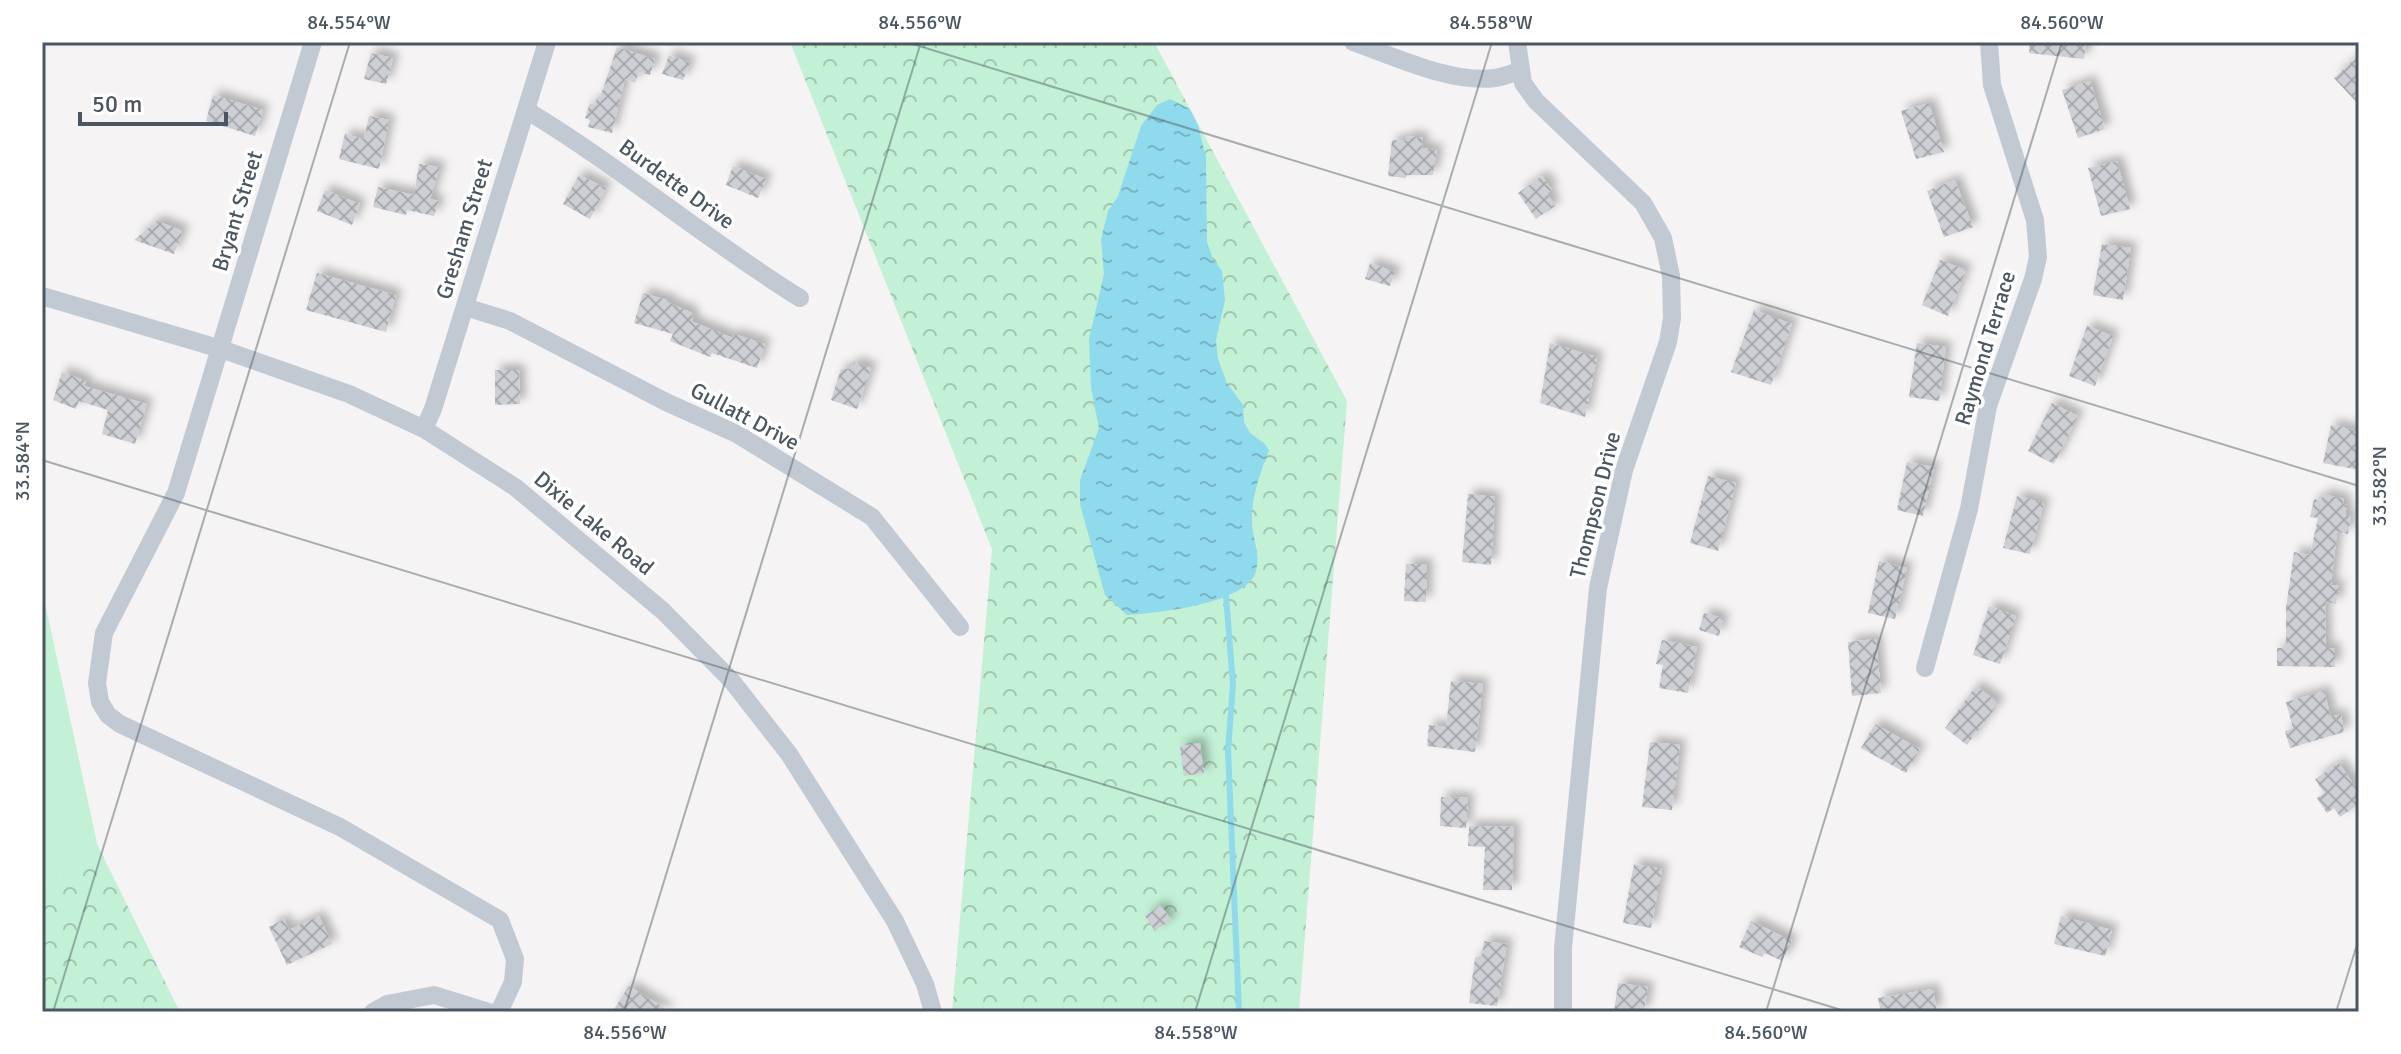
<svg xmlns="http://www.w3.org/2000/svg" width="2401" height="1054" font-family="Signika,sans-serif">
<defs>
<pattern id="forest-crowns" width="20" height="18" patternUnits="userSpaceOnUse" patternTransform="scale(2)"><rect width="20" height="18" fill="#c3f1d5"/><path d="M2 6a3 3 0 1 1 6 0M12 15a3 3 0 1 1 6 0" fill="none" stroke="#a0c6b0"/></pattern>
<pattern id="water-ripples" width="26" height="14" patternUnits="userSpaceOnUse" patternTransform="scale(2)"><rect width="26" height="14" fill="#90daee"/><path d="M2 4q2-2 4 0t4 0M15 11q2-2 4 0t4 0" fill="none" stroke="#78b4c4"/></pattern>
<pattern id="building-cross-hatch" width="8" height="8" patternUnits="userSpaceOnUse" patternTransform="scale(2)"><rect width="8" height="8" fill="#cdcfd5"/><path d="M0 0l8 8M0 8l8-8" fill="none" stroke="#a8abb0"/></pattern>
<filter id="shadow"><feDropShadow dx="6" dy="-6" stdDeviation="4" flood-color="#0004"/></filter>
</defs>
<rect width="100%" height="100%" fill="#f5f3f3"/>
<path fill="#c3f1d5" d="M42,589L97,843L42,887Z"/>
<path fill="url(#forest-crowns)" d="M790,42H1154L1347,401L1299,1012H952L992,549Z
M97,843V844L180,1012H42V887Z"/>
<path fill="url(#water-ripples)" d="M1170,99L1190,109L1198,125L1206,158L1207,242L1213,259L1222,271L1225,300L1216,340L1218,359L1227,383L1243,405L1244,422L1250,433L1264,443L1269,450C1260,474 1251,497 1252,522C1252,539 1261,553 1256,571C1247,604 1157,613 1127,615L1105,595L1080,504V480L1099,428L1091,388L1089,339L1104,274L1101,239L1108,211L1118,196L1141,126L1157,105Z"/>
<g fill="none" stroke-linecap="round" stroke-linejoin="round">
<path stroke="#90daee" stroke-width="6" d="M1226,596L1233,685L1228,750L1239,1012"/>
</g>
<path fill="url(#building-cross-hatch)" filter="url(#shadow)" d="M2030,42H2086L2084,59L2029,53Z
M617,47L655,59L650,75L639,72L635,83L625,79L612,133L588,127L590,120L585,118L590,103L595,105L597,98H600Z
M371,53L393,58L386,84L364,79Z
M669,55L690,63L683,80L662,74Z
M2359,55V105L2334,78Z
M2090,81L2105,129L2078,138L2062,90Z
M213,95L263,110L255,136L206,121Z
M1929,103L1944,152L1916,159L1901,111Z
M369,116L389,120L379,169L339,159L345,134L364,139Z
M1407,136L1423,138L1422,148L1437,150L1433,175H1407L1405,178L1388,176L1392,140L1405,141Z
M2117,161L2130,209L2101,216L2088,168Z
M419,164L440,167L430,199L439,201L434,216L407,210L406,215L373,207L378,187L414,195Z
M733,166L766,179L758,198L726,185Z
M579,175L606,188L590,219L563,204Z
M1542,176L1552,190L1547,193L1555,206L1536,219L1518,193Z
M1955,180L1973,227L1944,237L1927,191Z
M325,190L360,204L352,225L317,211Z
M157,221L183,231L174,254L134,240Z
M2102,244L2131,248L2123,300L2093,295Z
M1940,260L1966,270L1948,316L1922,305Z
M1370,263L1395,272L1390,286L1365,279Z
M317,273L396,295L386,332L306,310Z
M643,293L670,301L669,303L692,313L693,322L733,338L734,334L765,344L757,368L712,353L710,357L670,341L673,334L634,323Z
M1754,310L1792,324L1771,385L1731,372Z
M2087,326L2113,336L2095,386L2069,376Z
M1550,343L1597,357L1585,417L1540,403Z
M1917,343L1946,347L1939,401L1909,397Z
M854,362L871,368L857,409L831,400L841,369H850Z
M495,370H519L520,404L495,405Z
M62,372L86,381L84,386L147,404L135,444L102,434L108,410L79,401L76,409L53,400Z
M2052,403L2078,416L2054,464L2028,451Z
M2331,425L2359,431V470L2323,463Z
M1907,462L1934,467L1923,516L1897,510Z
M1708,476L1736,483L1718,551L1690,543Z
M1468,494L1495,497L1491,565L1462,562Z
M2323,494L2344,499L2343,504L2347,505L2345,515L2351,516L2348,534L2337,532L2331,585L2339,586L2336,604L2325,602L2326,648L2335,649V667L2277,666V648H2286V608L2294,552L2310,555L2318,518L2310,517L2314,499L2321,501Z
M2017,496L2044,503L2030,554L2003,548Z
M1879,561L1907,568L1895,619L1868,613Z
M1406,564H1427L1426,602L1404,601Z
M1989,606L2016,616L2000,664L1973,655Z
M1704,613L1723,618L1719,636L1699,630Z
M1876,639L1881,693L1852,696L1848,642Z
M1662,640L1697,647L1688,693L1659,688L1663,665L1656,664Z
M1451,681L1483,684L1475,752L1427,746L1429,725L1446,727Z
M1976,686L1999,703L1967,745L1945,728Z
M2324,691L2331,717L2341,714L2344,732L2290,748L2285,731L2293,728L2286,702Z
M1875,724L1920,749L1906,773L1861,748Z
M1650,742L1680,745L1672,810L1642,807Z
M1200,743L1204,773L1184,776L1180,746Z
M2339,763L2359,792V804L2340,817L2334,808L2327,813L2317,798L2324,793L2315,779Z
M1441,797L1468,798L1466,828L1440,826Z
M1469,826L1514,827L1512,890H1483L1485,847L1468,846Z
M1634,864L1662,869L1651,928L1623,923Z
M1161,905L1171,920L1155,931L1145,916Z
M319,916L332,944L287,965L269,927L284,919L289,930Z
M2061,916L2112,930L2105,956L2054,944Z
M1751,921L1792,941L1782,961L1765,953L1762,957L1739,947Z
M1484,941L1507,944L1497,1006L1469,1003L1475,958L1482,955Z
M1618,983L1648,987L1644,1012H1614Z
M629,986L671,1012H612Z
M1933,989L1937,1012H1881L1878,998Z"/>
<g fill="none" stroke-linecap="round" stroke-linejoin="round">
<path stroke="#c1cad2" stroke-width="18" d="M313,42L176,493L104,633L97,683L100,702L108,715L120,724L340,827L500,920L515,959L513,982L499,1012
M1353,42C1393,56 1452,84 1495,78C1503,77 1512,73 1520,71
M1517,42L1523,83L1536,101L1643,203L1663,238L1671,276L1672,318L1668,342L1624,470L1598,588L1563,948V1012
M526,110C621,167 706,240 800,298
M42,296L221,349L349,394L424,429L515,487L663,611L731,680L789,754L895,921L925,984L933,1012
M465,307L510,321L666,402L737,434L872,517L960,627
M424,429L433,409L547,42
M1925,668L1969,509L1988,406L2033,279L2038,257L2035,220L1992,85L1989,42
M373,1012L387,1004L434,995L489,1012"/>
</g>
<path fill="none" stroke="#4a5661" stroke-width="2" stroke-opacity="0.45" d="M906,42L2359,486M42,460L1848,1012M53,1012L350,42M624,1012L921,42M1195,1012L1492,42M1766,1012L2062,42M2336,1012L2359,938"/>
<g text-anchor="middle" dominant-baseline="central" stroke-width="7" stroke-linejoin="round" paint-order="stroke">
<g font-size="22" fill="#4a5661" stroke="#fff">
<text transform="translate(677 184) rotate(36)">Burdette Drive</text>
<text transform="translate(237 211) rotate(-73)">Bryant Street</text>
<text transform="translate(464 229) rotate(-73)">Gresham Street</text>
<text transform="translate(1985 348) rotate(-73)">Raymond Terrace</text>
<text transform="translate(745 416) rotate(28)">Gullatt Drive</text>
<text transform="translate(1595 505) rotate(-76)">Thompson Drive</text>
<text transform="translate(594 523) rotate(40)">Dixie Lake Road</text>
</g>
</g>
<rect width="2401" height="1054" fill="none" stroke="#ffffff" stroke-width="88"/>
<path d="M80 112v12h146v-12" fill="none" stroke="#4a5661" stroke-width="4"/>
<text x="92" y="112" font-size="24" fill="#4a5661" stroke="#ffffff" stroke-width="6" paint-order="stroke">50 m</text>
<rect x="44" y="44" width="2313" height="966" fill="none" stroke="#4a5661" stroke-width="3"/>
<g font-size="20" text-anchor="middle" fill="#4a5661">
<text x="349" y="29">84.554°W</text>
<text x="920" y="29">84.556°W</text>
<text x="1491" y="29">84.558°W</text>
<text x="2062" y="29">84.560°W</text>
<text transform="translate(22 461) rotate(-90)" y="7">33.584°N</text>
<text transform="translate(2379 486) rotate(-90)" y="7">33.582°N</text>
<text x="625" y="1039">84.556°W</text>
<text x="1196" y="1039">84.558°W</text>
<text x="1766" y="1039">84.560°W</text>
</g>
</svg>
